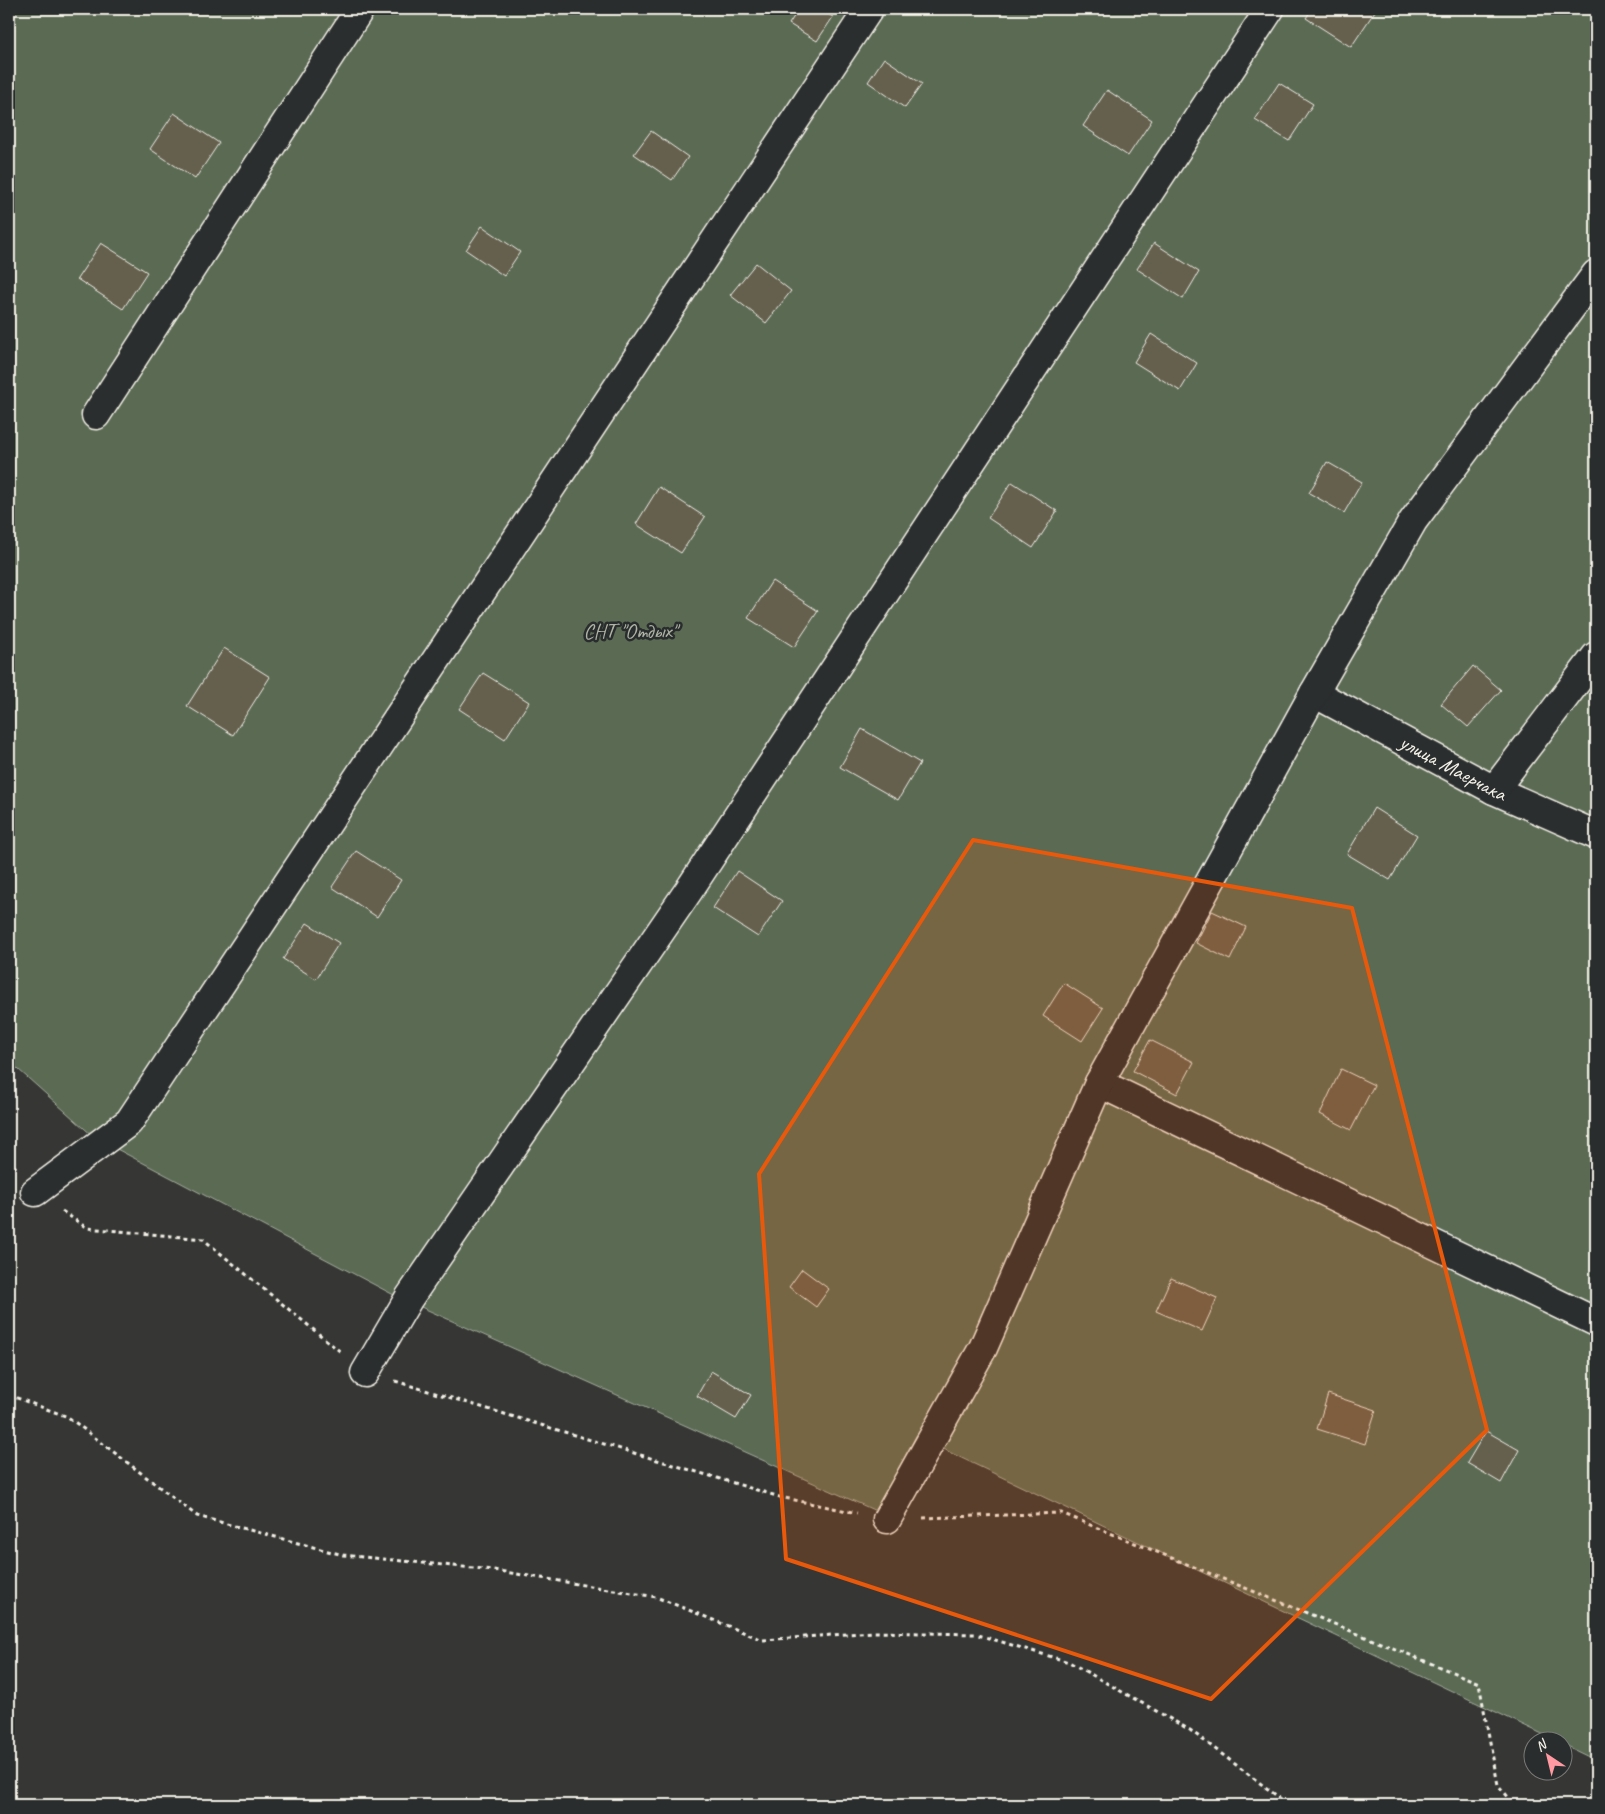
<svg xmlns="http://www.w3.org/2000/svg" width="1605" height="1814" font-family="Caveat,sans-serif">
<rect width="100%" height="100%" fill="#363734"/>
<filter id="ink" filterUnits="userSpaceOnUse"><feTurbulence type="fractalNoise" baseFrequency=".02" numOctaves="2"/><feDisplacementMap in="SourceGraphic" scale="10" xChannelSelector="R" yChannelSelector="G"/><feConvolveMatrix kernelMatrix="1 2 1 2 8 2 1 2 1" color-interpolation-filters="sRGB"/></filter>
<g filter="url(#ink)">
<path fill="#5a6a53" stroke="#a7ae9e" d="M9,9H1596V1760L1563,1744L1562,1742L1557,1741L951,1453L917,1434L876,1511L392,1294L94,1137L9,1061Z"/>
<path fill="#655e4e" stroke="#f4f1e8" d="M799,9H819L833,17L817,41L789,24Z
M1312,9H1372L1375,11L1351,47L1306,18Z
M884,58L922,84L905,108L868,82Z
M1279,83L1313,104L1289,141L1255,120Z
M1107,90L1152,120L1128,156L1083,126Z
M174,113L219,143L195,179L150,149Z
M651,131L688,157L672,180L634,154Z
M482,226L520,252L504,276L466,250Z
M101,243L147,272L123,309L77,279Z
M1154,243L1199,272L1183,299L1137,269Z
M756,263L791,291L766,323L730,295Z
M1151,334L1197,363L1180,391L1134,362Z
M1327,462L1362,482L1344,513L1309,493Z
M1012,482L1057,511L1033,548L988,518Z
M659,487L705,517L681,553L636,524Z
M772,581L818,611L794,647L748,618Z
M224,648L270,677L233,735L187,706Z
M1473,666L1501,690L1468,727L1441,704Z
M483,673L529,702L505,739L459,709Z
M862,729L920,763L898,800L840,767Z
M1374,808L1417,835L1390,880L1347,854Z
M356,851L401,880L377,917L332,887Z
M737,871L782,901L758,937L713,908Z
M1212,911L1246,927L1230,960L1196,943Z
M307,923L339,943L316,979L283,959Z
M1064,983L1103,1008L1082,1041L1043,1016Z
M1150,1040L1194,1062L1177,1094L1133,1071Z
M1341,1069L1374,1085L1351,1130L1320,1114Z
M802,1269L829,1289L816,1307L789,1287Z
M1171,1278L1217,1298L1202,1331L1156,1311Z
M711,1371L751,1395L736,1419L697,1396Z
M1328,1394L1376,1410L1365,1444L1317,1429Z
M1486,1431L1519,1450L1501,1483L1467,1463Z"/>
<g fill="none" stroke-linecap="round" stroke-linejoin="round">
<g stroke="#f4f1e8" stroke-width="31">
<g id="minor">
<path d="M96,415L360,9"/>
<path id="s1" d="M1314,693L1494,790L1596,835"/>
<path d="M1494,790L1596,656"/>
<path d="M1099,1083L1596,1322"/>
<path d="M35,1192L129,1122L869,9"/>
<path d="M365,1373L409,1298L689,890L1270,9"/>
<path d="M887,1519L983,1348L1099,1083L1314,693L1413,521L1596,274"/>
</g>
</g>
<path stroke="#f4f1e8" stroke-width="3" stroke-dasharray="4 4" stroke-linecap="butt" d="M9,1160L16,1168
M62,1211L87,1228L203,1239L342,1353
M395,1381L780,1497L857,1513
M9,1395L68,1417L197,1516L343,1555L493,1570L656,1597L763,1640L874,1632L975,1634L1069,1662L1190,1730L1289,1805
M923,1518L1061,1513L1479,1683L1498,1785L1515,1805"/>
<use href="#minor" stroke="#2a2d2e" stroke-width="28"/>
</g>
</g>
<path fill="#e8590c" fill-opacity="0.2" stroke="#e8590c" stroke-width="4" stroke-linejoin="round" d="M973,840L1352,908L1487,1430L1211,1699L786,1559L759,1174Z"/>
<g text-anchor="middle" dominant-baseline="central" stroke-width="5" stroke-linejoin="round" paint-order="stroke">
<g font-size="21" fill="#afb4a5" stroke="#2a2d2e">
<text x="630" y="631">СНТ "Отдых"</text>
</g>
<g font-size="21" fill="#f4f1e8" stroke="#2a2d2e">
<text stroke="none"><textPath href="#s1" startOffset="158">улица Маерчака</textPath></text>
</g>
</g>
<rect width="1605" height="1814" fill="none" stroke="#2a2d2e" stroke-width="30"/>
<rect x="15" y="15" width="1575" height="1784" fill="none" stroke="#f4f1e8" stroke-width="2" filter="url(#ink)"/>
<g transform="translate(1548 1756) rotate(325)"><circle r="24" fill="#2a2d2e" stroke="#7b7b78"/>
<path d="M0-4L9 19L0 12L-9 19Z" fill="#ff9aa2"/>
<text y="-8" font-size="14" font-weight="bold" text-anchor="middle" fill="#f4f1e8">N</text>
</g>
</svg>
